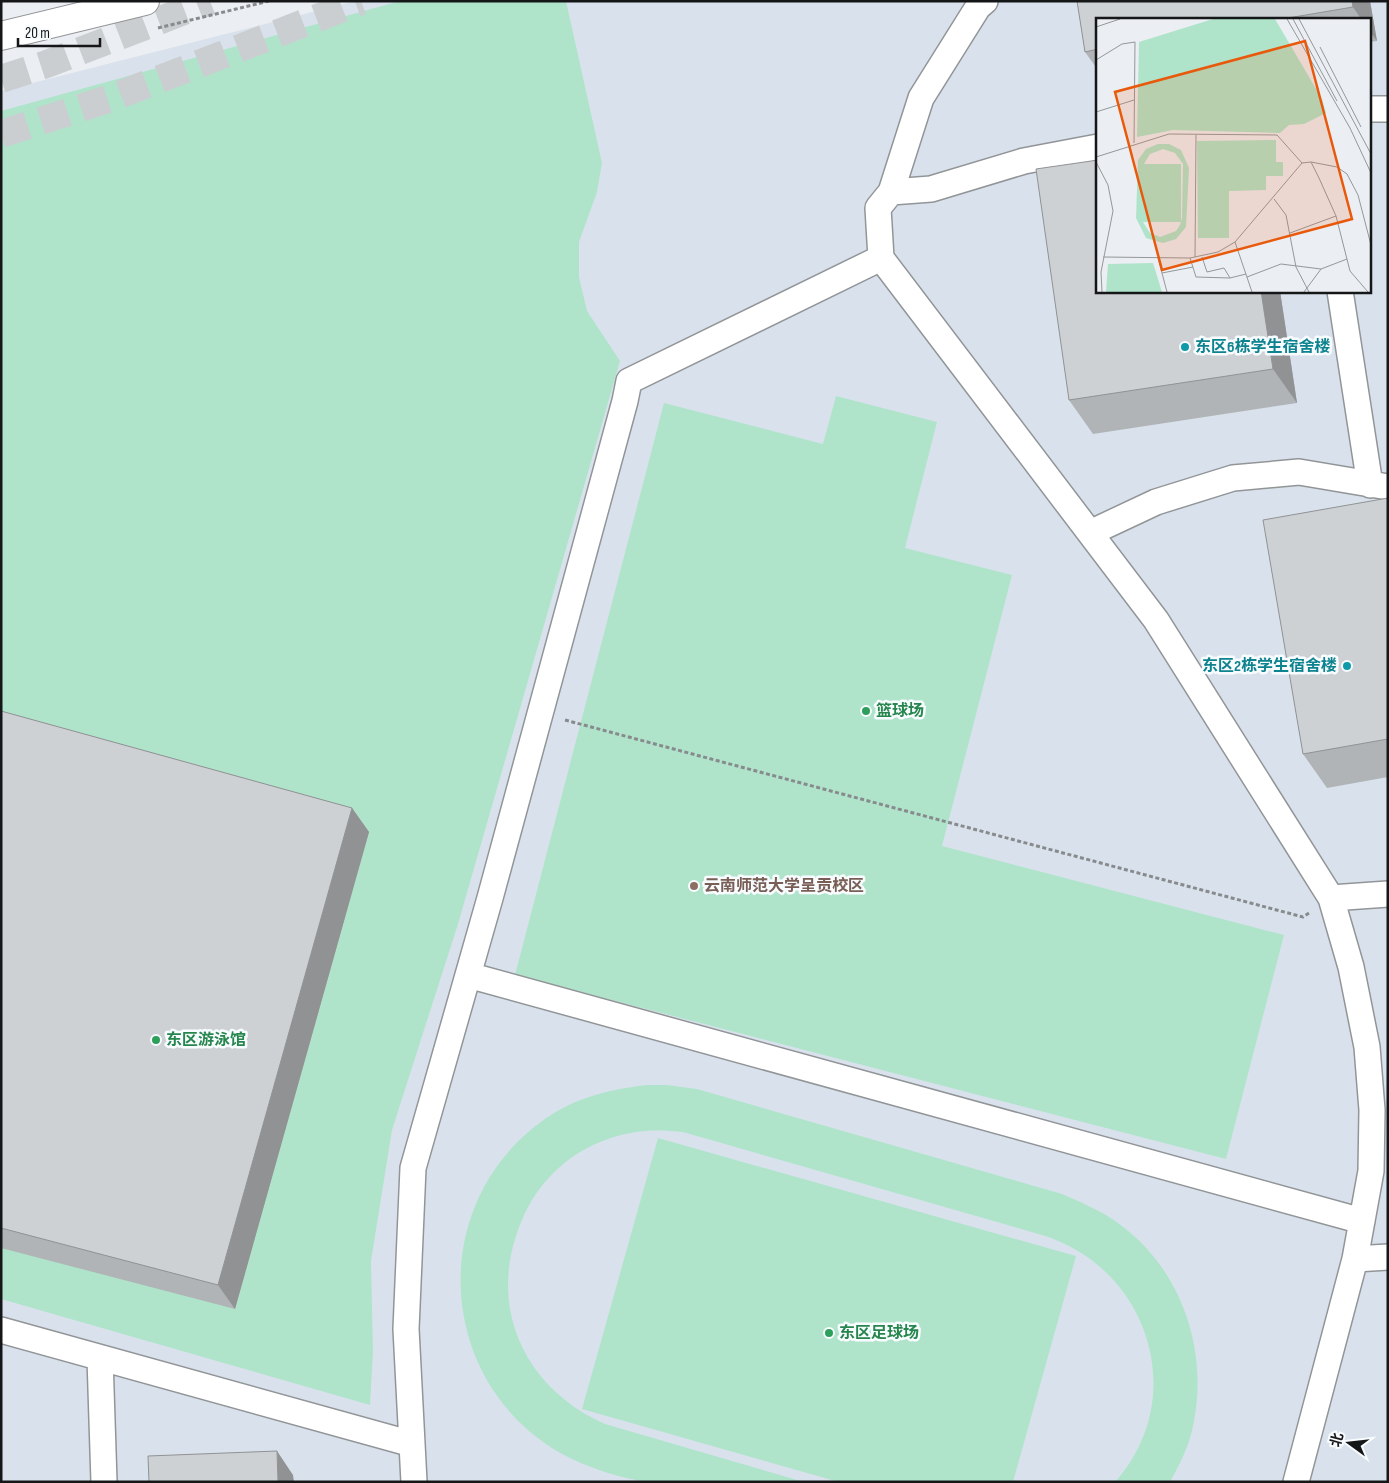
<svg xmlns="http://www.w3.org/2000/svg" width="1389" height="1483" font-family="'Sofia Sans Condensed','Noto Sans SC',sans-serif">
<rect width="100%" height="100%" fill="#ebeef2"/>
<path fill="#d9e2ec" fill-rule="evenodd" d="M356,1H1388V1482H1V91ZM1098,19H1370V291H1098Z"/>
<path fill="#afe4cb" d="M400,1H566L602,163L597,192L579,242V277L587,311L620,361L458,924L392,1130L371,1261L373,1352L370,1405L1,1299V111Z
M836,396L937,422L905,548L1012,575L942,846L1284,935L1226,1159L515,975L664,403L823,444Z
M647,1085H667L697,1089L1062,1194C1083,1203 1104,1212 1122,1226C1183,1272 1209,1353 1193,1426C1189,1446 1180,1464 1170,1482H1115C1191,1397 1148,1267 1042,1235L683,1132C657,1129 633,1130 608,1139C569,1152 537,1183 522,1220C486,1304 522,1387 605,1424L804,1482C766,1482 728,1482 690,1482C675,1482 656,1483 641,1481C618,1477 593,1469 572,1459C434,1392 421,1199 551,1115C581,1096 612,1089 647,1085Z
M658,1138L1076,1256L1013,1482H839L582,1409Z"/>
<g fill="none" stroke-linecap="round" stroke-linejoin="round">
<path stroke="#cbced1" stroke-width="28" stroke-dasharray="28 14" stroke-linecap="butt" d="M1,79L44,65L210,1
M1,134L111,98L361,1"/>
<g stroke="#929598" stroke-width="28">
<path id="street" d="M1370,109H1388
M891,192L921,98L978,7L985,1
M881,258L878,208L891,192L931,189L1024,161L1098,147
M1340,291L1370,485
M1090,533L1156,502L1233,478L1299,472L1388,487
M1331,898L1388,894
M468,975L1362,1221
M1355,1259L1388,1257
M1,1330L412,1444
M100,1358L104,1482
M414,1482L406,1329L413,1168L490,898L625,401L629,381L881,258L1156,620L1331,898L1351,967L1367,1047L1372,1110L1371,1171L1355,1259L1296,1482"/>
</g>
<g stroke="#929598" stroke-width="30">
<path id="secondary" d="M1,36L145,1"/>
</g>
<path stroke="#888b8d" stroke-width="3" stroke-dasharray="4 2.5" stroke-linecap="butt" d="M158,28L269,1
M565,720L1303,917L1309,913"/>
<use href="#street" stroke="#fff" stroke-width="25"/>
<use href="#secondary" stroke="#fff" stroke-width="28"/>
</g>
<path fill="#b0b4b6" d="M1077,1H1370L1377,41L1370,42V19H1098V70L1085,52Z
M1280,291L1297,403L1093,434L1069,400Z
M1388,498V777L1327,788L1303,754Z
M1,711L352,808L369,832L235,1309L1,1248Z"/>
<path fill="#909294" d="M1352,1H1370L1377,41L1370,32V19H1361L1353,7Z
M1261,291H1280L1297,403L1273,369Z
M352,808L369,832L235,1309L218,1285Z
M277,1451L293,1475L294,1482H278Z"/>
<path fill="#cdd1d4" stroke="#909294" d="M1077,1H1352L1353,7L1282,19H1098V49L1085,52Z
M1098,160V291H1261L1273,369L1069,400L1036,169Z
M1388,498V739L1303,754L1263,520Z
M1,711L352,808L218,1285L1,1228Z
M277,1451L278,1482H149L148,1456Z"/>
<g fill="#0f9aa8" stroke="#f8fcff" stroke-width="2">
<circle cx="1185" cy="347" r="5"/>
<circle cx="1347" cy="666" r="5"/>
</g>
<g fill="#2e9e5b" stroke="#f8fcff" stroke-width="2">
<circle cx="866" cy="711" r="5"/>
<circle cx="156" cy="1040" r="5"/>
<circle cx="829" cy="1333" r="5"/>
</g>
<circle fill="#8d6e63" stroke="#f8fcff" stroke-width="2" cx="694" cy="886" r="5"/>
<g text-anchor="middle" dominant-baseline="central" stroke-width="5" stroke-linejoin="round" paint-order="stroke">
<g font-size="16" font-weight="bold" fill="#0d838f" stroke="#f8fcff" text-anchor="start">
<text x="1195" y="347">东区6栋学生宿舍楼</text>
<text x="1337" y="666" text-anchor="end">东区2栋学生宿舍楼</text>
</g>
<g font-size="16" font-weight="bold" fill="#27864d" stroke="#f8fcff" text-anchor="start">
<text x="876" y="711">篮球场</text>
<text x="166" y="1040">东区游泳馆</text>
<text x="839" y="1333">东区足球场</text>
</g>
<g font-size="16" font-weight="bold" fill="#785e54" stroke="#f8fcff" text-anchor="start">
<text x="704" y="886">云南师范大学呈贡校区</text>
</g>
</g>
<g transform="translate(1096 18)">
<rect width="275" height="275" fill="#ebeef2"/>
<path d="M117,1H179L226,81L230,95L208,106L193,107L184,115L77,112L41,119L43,24ZM180,122V144H187V158H170V172L133,173V220H102L101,123ZM62,126H73L85,132L93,150L90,209L80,221L67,225L50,220L40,200L42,142L50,131ZM67,131L79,135L87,146L86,200L84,207L80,213L64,219L54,215L47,204V147V204H85V146H48L54,136ZM57,245L66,274H10L12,246Z" fill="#afe4cb" fill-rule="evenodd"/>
<path fill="none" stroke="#95989a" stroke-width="1" d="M191,1L254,110L275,155M197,1L241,83M203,1L275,136M0,9L24,1M224,29L265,109M0,42L26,26L39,24L38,125M0,94L38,82M0,139L73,116L181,117L206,145L139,224L122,234L94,240L7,239M0,144L12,167L17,193L5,254L6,274M215,144L241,149L251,156L262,177L275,227M206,145L215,144L223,160L240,198L254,253L272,274M178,181L190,197L200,249L213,274M194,215L240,198M139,224L156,274M99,239L100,117M106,239L111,254L128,250L134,260M62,240L71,274M94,240L100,259L134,260L150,256M66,255L97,249M151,259L185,246L225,251M208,274L225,251L251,241"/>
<path fill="#e8590c" fill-opacity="0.15" stroke="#e8590c" stroke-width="2.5" d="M209,23L256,201L66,252L19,74Z"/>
<rect width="275" height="275" fill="none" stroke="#151617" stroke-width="2.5"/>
</g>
<rect width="1389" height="1483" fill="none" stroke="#151617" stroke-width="5"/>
<g transform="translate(1349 1443) rotate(285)" stroke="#f8fcff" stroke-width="4" paint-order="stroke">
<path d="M0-4L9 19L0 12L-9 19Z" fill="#151617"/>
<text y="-8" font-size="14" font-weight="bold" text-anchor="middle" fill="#151617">北</text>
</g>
<path d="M18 38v8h82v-8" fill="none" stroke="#151617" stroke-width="2.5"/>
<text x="25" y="38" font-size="15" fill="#151617" stroke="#f8fcff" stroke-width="4" paint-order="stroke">20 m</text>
</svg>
